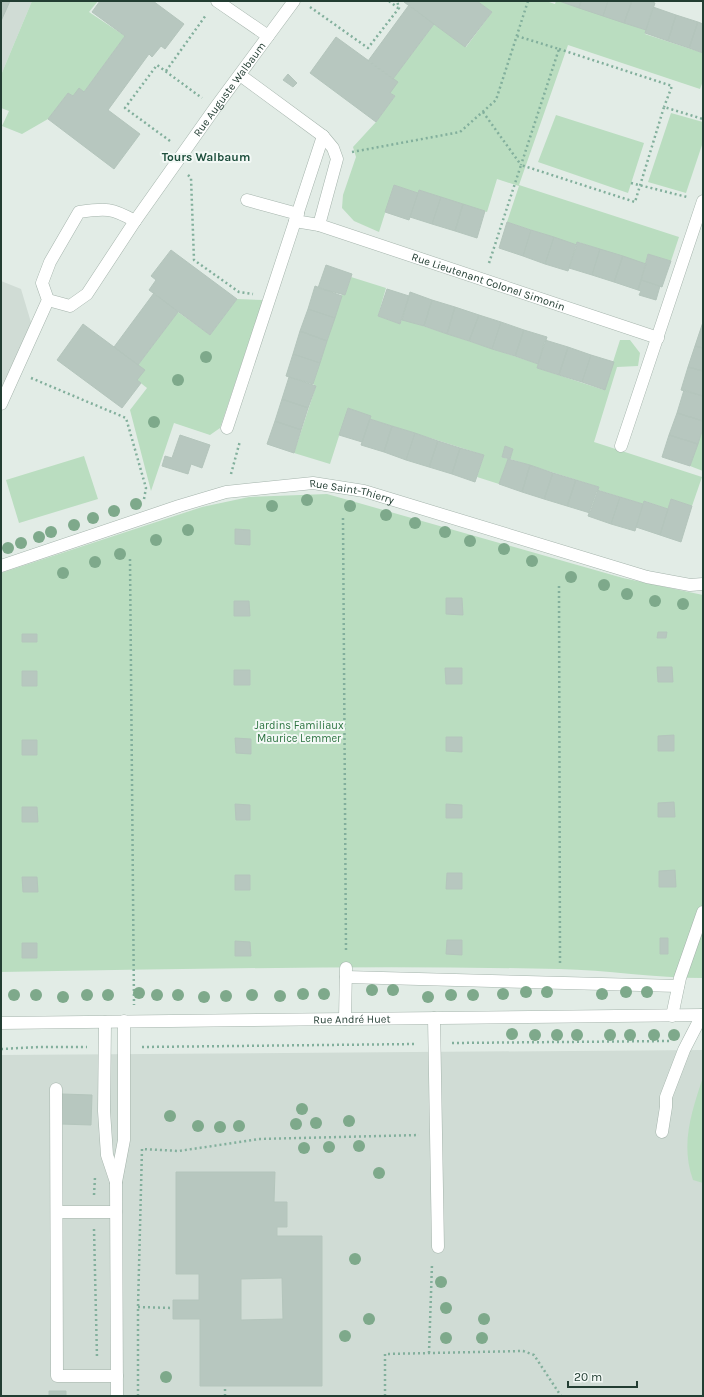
<svg xmlns="http://www.w3.org/2000/svg" width="704" height="1397" font-family="Karla,sans-serif">
<rect width="100%" height="100%" fill="#e2ece6"/>
<path fill="#d0dcd5" d="M1,1H32L1,75Z
M1,281L21,289L33,329L1,397Z
M703,1050V1396H1V1055Z"/>
<path fill="#baddc0" d="M32,1H98L89,12L125,36L84,92L79,89L73,96L68,93L48,119L22,134L2,126L9,111L1,108V75Z
M477,1H546L555,4L556,1H559L646,30L645,34L703,53V81L700,89L568,45L519,185L679,237L671,261L648,254L645,264L578,242L577,245L507,222L519,186L497,179L487,212L419,190L418,193L394,185L379,232L354,221L342,208L343,195L356,157L353,147L376,122L395,96L390,93L393,79L434,24L466,47L492,12Z
M671,113L703,122V142L686,193L648,182Z
M556,115L644,143L628,193L538,162Z
M351,277L386,288L378,316L400,324L402,319L538,364L537,368L604,390L620,340H630L640,353L638,366L617,367L594,442L702,477L692,506L671,499L668,509L645,501L643,504L598,490L599,487L510,459L513,449L505,447L502,457L508,459L499,484L477,477L484,455L370,419V416L348,408L330,464L294,453L316,386L313,384L342,294L345,295Z
M237,299L263,300L220,428L210,435L174,423L151,491L130,410L147,388L137,380L138,365L178,312L210,335Z
M703,428V471L690,466Z
M84,456L98,499L19,523L6,480Z
M327,494L623,578L703,595V978C655,978 607,970 559,969C373,965 187,969 1,972V573L202,507L249,497Z
M703,1077V1183L693,1180C680,1144 692,1111 703,1077Z"/>
<path fill="#b7c7bf" stroke="#b4c5bc" fill-rule="evenodd" d="M1,1H10L1,21Z
M100,1H153L184,24L165,49L161,46L152,57L149,54L108,110L140,134L114,169L48,119L68,93L73,96L79,88L84,92L125,36L92,12Z
M405,1H477L492,12L465,47L404,2Z
M559,1H581L579,8Z
M581,1H608L603,16L579,8Z
M608,1H632L624,23L603,16Z
M632,1H649L655,3L646,30L624,23Z
M409,5L434,24L393,79L368,61Z
M653,7L676,15L668,41L645,33Z
M676,15L698,22L689,48L668,41Z
M698,22L703,24V53L689,48Z
M336,37L398,82L390,93L395,96L376,122L310,73Z
M288,74L297,83L293,87L283,80Z
M394,185L418,193L409,220L385,212Z
M419,190L441,197L432,224L410,217Z
M441,197L463,204L455,231L432,224Z
M463,204L485,211L477,238L455,231Z
M507,222L531,230L523,256L499,248Z
M531,230L554,237L545,264L523,256Z
M554,237L577,245L568,271L545,264Z
M577,242L600,249L592,275L569,268Z
M600,249L623,256L614,282L592,275Z
M171,250L237,299L210,335L149,290L156,280L151,276Z
M648,254L671,261L662,287L641,280Z
M623,256L646,264L638,290L614,282Z
M326,265L352,274L345,295L318,288Z
M641,280L660,286L656,300L639,295L641,291L638,290Z
M315,286L342,296L335,318L308,309Z
M387,289L409,296L400,324L378,316Z
M410,292L432,300L424,326L402,320Z
M154,293L178,312L138,365L114,347Z
M432,300L455,307L447,334L424,326Z
M455,307L479,315L469,341L447,334Z
M308,309L335,318L327,341L300,331Z
M479,315L501,322L492,349L469,341Z
M501,322L524,330L515,356L492,349Z
M703,322V348L695,346Z
M83,324L145,370L137,380L141,383L122,408L57,360Z
M524,330L547,337L538,364L515,356Z
M300,331L327,341L320,363L293,354Z
M545,340L568,347L559,375L537,368Z
M695,346L703,348V371L688,367Z
M568,347L591,355L582,382L559,375Z
M293,354L320,363L313,384L286,376Z
M591,355L614,362L605,390L582,382Z
M688,367L703,371V396L681,390Z
M289,377L316,386L308,408L282,399Z
M684,390L703,396V421L677,413Z
M282,399L308,408L301,430L275,421Z
M348,408L371,416L362,442L339,435Z
M677,413L703,421V428L698,444L669,435Z
M370,419L392,426L384,452L361,445Z
M275,421L301,430L294,453L267,444Z
M392,426L415,433L406,460L384,452Z
M415,433L438,441L429,467L406,460Z
M180,435L210,445L202,468L191,464L188,474L162,466L165,456L172,458Z
M669,435L698,444L690,466L662,457Z
M438,441L460,448L452,474L429,467Z
M505,446L513,449L510,459L502,457Z
M460,448L484,455L475,482L452,474Z
M508,459L530,465L522,492L499,484Z
M530,465L553,473L544,499L522,492Z
M553,473L576,480L567,506L544,499Z
M576,480L599,487L590,513L567,506Z
M597,490L620,497L611,524L588,516Z
M620,497L643,504L635,531L611,524Z
M671,499L692,506L681,542L660,535Z
M644,501L668,509L660,535L636,527Z
M235,529L250,530V545L235,544Z
M446,598H462L463,615L446,614Z
M234,601H249L250,616H234Z
M658,632H667L666,638H657Z
M22,634H37V642H22Z
M657,667H672L673,682H658Z
M445,668H462V684H446Z
M234,670H250V685H234Z
M22,671H37V686H22Z
M674,735V751H658V736Z
M446,737H462V752L446,751Z
M235,738L251,739V754L236,753Z
M22,740H37V755H22Z
M674,802L675,817H658V803Z
M235,804L250,805V820H236Z
M446,804L462,805V818H446Z
M22,807H37L38,822H22Z
M675,870L676,887H659V871Z
M447,873H462V889H446Z
M235,875H250V890H235Z
M22,877H37L38,892H23Z
M660,938H668V954H660Z
M447,940H462V955L446,954Z
M235,941L250,942L251,956H235Z
M22,943H37V958H22Z
M62,1094L92,1095L91,1125L61,1124Z
M176,1172H275L274,1202H287V1227H277V1236H322V1386H200V1319H173V1300H199V1274H176ZM282,1278L283,1319L241,1320V1279Z
M49,1391H66V1396H49Z"/>
<g fill="none" stroke-linecap="round" stroke-linejoin="round">
<g stroke="#a5b4ac" stroke-width="13">
<g id="minor">
<path d="M217,1L268,36"/>
<path d="M240,75L323,136L333,148L337,159L319,225"/>
<path d="M247,200L298,214"/>
<path id="s1" d="M295,221L319,225L658,338"/>
<path id="s2" d="M48,300L70,306L87,294L135,221L215,108L294,1"/>
<path d="M1,404L48,300L42,283L50,262L79,212C106,208 112,208 135,221"/>
<path d="M227,428L323,136"/>
<path d="M621,446L703,201"/>
<path id="s3" d="M1,566L179,506L226,492L313,483L364,491L647,577L690,585L703,584"/>
<path d="M346,977L678,986"/>
<path d="M672,1016L680,978L703,912"/>
<path d="M434,1018L438,1247"/>
<path d="M345,1019L346,968"/>
<path d="M105,1022L104,1111L107,1155L116,1182"/>
<path id="s4" d="M1,1023L703,1015"/>
<path d="M56,1089L57,1376H117"/>
<path d="M662,1132L666,1107V1097L684,1050L702,1015"/>
<path d="M57,1212H116"/>
<path d="M117,1396L116,1182L124,1140V1021"/>
</g>
</g>
<path stroke="#82af9c" stroke-width="2.5" stroke-dasharray="2 3" stroke-linecap="butt" d="M389,1L398,8
M310,7L368,48L399,8L397,1
M517,36L559,49L521,165
M559,49L672,86L664,107
M166,71L206,15
M483,112L521,165
M170,141L125,108L157,65L202,98
M352,152L460,132L496,100L528,1
M188,175L191,178L194,260L239,292L253,294
M631,183L687,197
M489,263L521,165L635,202L664,107L703,119
M31,378L126,418L146,488L144,499
M231,474L240,441
M343,518L346,951
M130,559L134,1005
M559,586L560,966
M452,1043L669,1041
M142,1047L417,1044
M1,1049L39,1047H87
M94,1195L95,1177
M94,1229L97,1358
M138,1307L173,1308
M429,1353L432,1264
M138,1396V1307L142,1149L179,1151L259,1139L419,1135
M225,1396V1386
M385,1396V1354L523,1351L534,1355L561,1396"/>
<use href="#minor" stroke="#fff" stroke-width="12"/>
</g>
<g fill="#7ea98b">
<circle cx="206" cy="357" r="6"/>
<circle cx="178" cy="380" r="6"/>
<circle cx="154" cy="422" r="6"/>
<circle cx="307" cy="500" r="6"/>
<circle cx="136" cy="504" r="6"/>
<circle cx="272" cy="506" r="6"/>
<circle cx="350" cy="506" r="6"/>
<circle cx="114" cy="511" r="6"/>
<circle cx="386" cy="515" r="6"/>
<circle cx="93" cy="518" r="6"/>
<circle cx="415" cy="523" r="6"/>
<circle cx="74" cy="525" r="6"/>
<circle cx="188" cy="530" r="6"/>
<circle cx="51" cy="532" r="6"/>
<circle cx="445" cy="532" r="6"/>
<circle cx="39" cy="537" r="6"/>
<circle cx="156" cy="540" r="6"/>
<circle cx="470" cy="541" r="6"/>
<circle cx="21" cy="543" r="6"/>
<circle cx="8" cy="548" r="6"/>
<circle cx="504" cy="549" r="6"/>
<circle cx="120" cy="554" r="6"/>
<circle cx="532" cy="561" r="6"/>
<circle cx="95" cy="562" r="6"/>
<circle cx="63" cy="573" r="6"/>
<circle cx="571" cy="577" r="6"/>
<circle cx="604" cy="585" r="6"/>
<circle cx="627" cy="594" r="6"/>
<circle cx="655" cy="601" r="6"/>
<circle cx="683" cy="604" r="6"/>
<circle cx="372" cy="990" r="6"/>
<circle cx="393" cy="990" r="6"/>
<circle cx="526" cy="992" r="6"/>
<circle cx="547" cy="992" r="6"/>
<circle cx="626" cy="992" r="6"/>
<circle cx="647" cy="992" r="6"/>
<circle cx="139" cy="993" r="6"/>
<circle cx="303" cy="994" r="6"/>
<circle cx="324" cy="994" r="6"/>
<circle cx="503" cy="994" r="6"/>
<circle cx="602" cy="994" r="6"/>
<circle cx="14" cy="995" r="6"/>
<circle cx="36" cy="995" r="6"/>
<circle cx="87" cy="995" r="6"/>
<circle cx="108" cy="995" r="6"/>
<circle cx="157" cy="995" r="6"/>
<circle cx="178" cy="995" r="6"/>
<circle cx="252" cy="995" r="6"/>
<circle cx="451" cy="995" r="6"/>
<circle cx="473" cy="995" r="6"/>
<circle cx="226" cy="996" r="6"/>
<circle cx="280" cy="996" r="6"/>
<circle cx="63" cy="997" r="6"/>
<circle cx="204" cy="997" r="6"/>
<circle cx="428" cy="997" r="6"/>
<circle cx="512" cy="1034" r="6"/>
<circle cx="535" cy="1035" r="6"/>
<circle cx="557" cy="1035" r="6"/>
<circle cx="577" cy="1035" r="6"/>
<circle cx="610" cy="1035" r="6"/>
<circle cx="630" cy="1035" r="6"/>
<circle cx="654" cy="1035" r="6"/>
<circle cx="674" cy="1035" r="6"/>
<circle cx="302" cy="1109" r="6"/>
<circle cx="170" cy="1116" r="6"/>
<circle cx="349" cy="1121" r="6"/>
<circle cx="316" cy="1123" r="6"/>
<circle cx="296" cy="1124" r="6"/>
<circle cx="198" cy="1126" r="6"/>
<circle cx="239" cy="1126" r="6"/>
<circle cx="220" cy="1127" r="6"/>
<circle cx="359" cy="1146" r="6"/>
<circle cx="329" cy="1147" r="6"/>
<circle cx="304" cy="1148" r="6"/>
<circle cx="379" cy="1173" r="6"/>
<circle cx="355" cy="1259" r="6"/>
<circle cx="441" cy="1282" r="6"/>
<circle cx="446" cy="1308" r="6"/>
<circle cx="369" cy="1319" r="6"/>
<circle cx="484" cy="1319" r="6"/>
<circle cx="345" cy="1336" r="6"/>
<circle cx="446" cy="1338" r="6"/>
<circle cx="482" cy="1338" r="6"/>
<circle cx="166" cy="1377" r="6"/>
</g>
<g text-anchor="middle" dominant-baseline="central" stroke-width="4" stroke-linejoin="round" paint-order="stroke">
<g font-size="11" fill="#223d32" stroke="#f2f8f5">
<text stroke="none"><textPath href="#s2" startOffset="293">Rue Auguste Walbaum</textPath></text>
<text stroke="none"><textPath href="#s1" startOffset="203">Rue Lieutenant Colonel Simonin</textPath></text>
<text stroke="none"><textPath href="#s3" startOffset="364">Rue Saint-Thierry</textPath></text>
<text stroke="none"><textPath href="#s4" startOffset="351">Rue André Huet</textPath></text>
</g>
<g font-size="11" fill="#2c7340" stroke="#f2f8f5">
<text x="299" y="725">Jardins Familiaux<tspan x="299" dy="13">Maurice Lemmer</tspan></text>
</g>
<g font-size="12" font-weight="bold" fill="#1e4f3d" stroke="#f2f8f5">
<text x="206" y="157">Tours Walbaum</text>
</g>
</g>
<rect width="704" height="1397" fill="none" stroke="#223d32" stroke-width="4"/>
<path d="M568 1381v6h69v-6" fill="none" stroke="#223d32" stroke-width="2"/>
<text x="574" y="1381" font-size="12" fill="#223d32" stroke="#f2f8f5" stroke-width="3" paint-order="stroke">20 m</text>
</svg>
